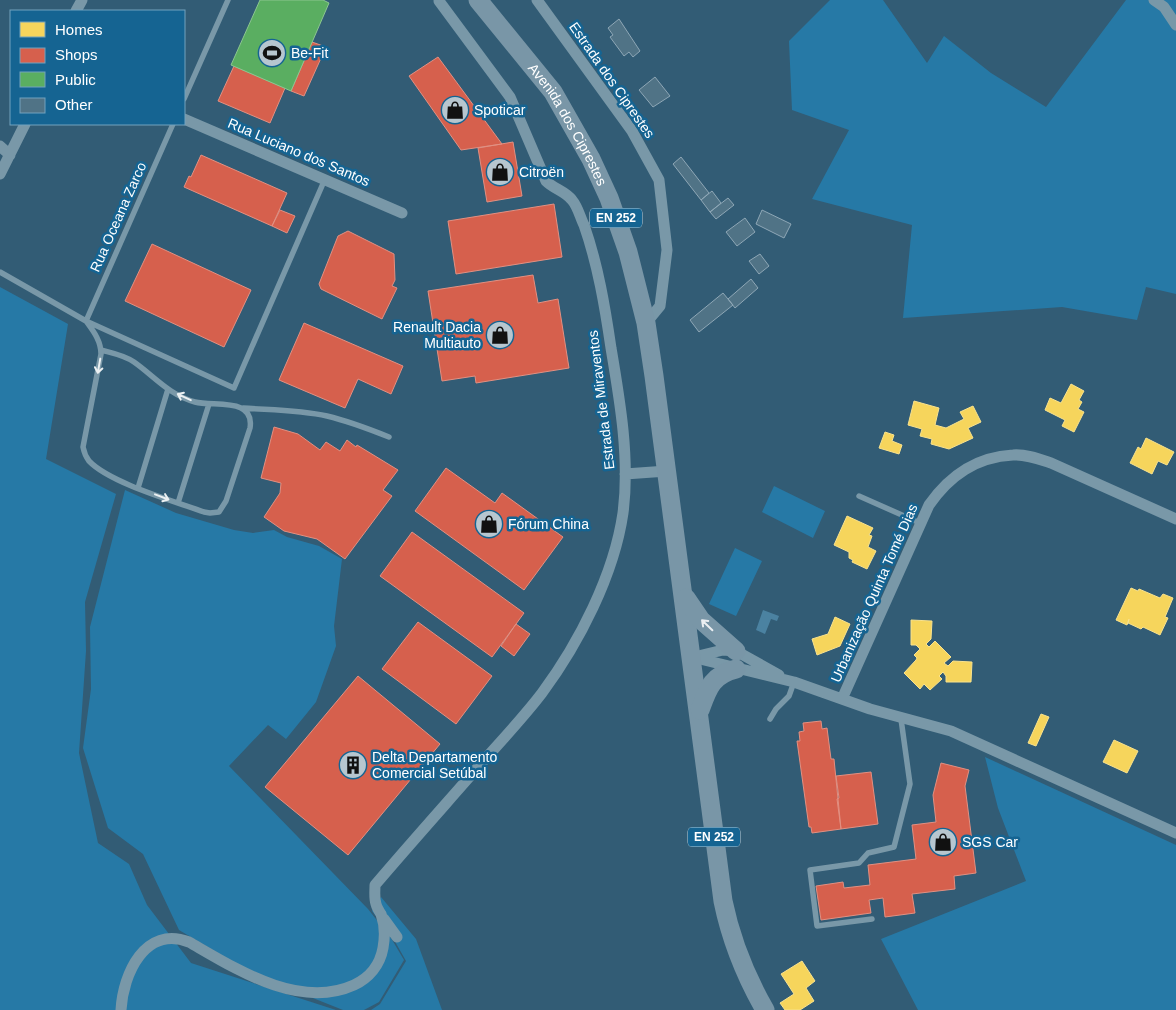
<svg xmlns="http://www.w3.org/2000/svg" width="1176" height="1010" font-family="Arial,sans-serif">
<rect width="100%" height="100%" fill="#325c75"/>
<path fill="#2679a6" d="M830,0H883L927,63L944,36L991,73L1046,107L1126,0H1176V294L1146,287L1137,320L1062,307L903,318L912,225L812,199L849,130L792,110L789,41Z
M0,287L68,324L46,459L116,494L85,602L86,651L79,753L98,843L129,864L147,905L191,963L336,1010H0Z
M774,486L825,511L813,538L762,512Z
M125,490L176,513L234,530L253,533L274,530L287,537L319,546L342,559L334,626L336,646L316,702L286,739L268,725L229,766L368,909L391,938L404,960L379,1002L364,1010H343L255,975L179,930L143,854L108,828L83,748L91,689L90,627Z
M735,548L762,561L736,616L709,604Z
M985,757L1176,845V1010H918L881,939L1026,881L998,808Z
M381,897L416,939L442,1010H371L380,1004L406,961L393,938L372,911Z"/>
<path fill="#4b82a1" d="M763,610L779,616L777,621L771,619L765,634L756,630Z"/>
<path fill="#f6d55c" stroke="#f9e28d" d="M1071,384L1084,391L1079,400L1082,402L1078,409L1084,412L1074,432L1062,426L1065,420L1045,410L1050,398L1061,403Z
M914,401L939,408L935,425L946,428L964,419L960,412L973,406L981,422L968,428L973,438L949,449L931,444L932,439L920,436L922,429L908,425Z
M885,432L894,435L892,441L902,445L899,454L879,448Z
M1146,438L1174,452L1167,465L1158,461L1152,474L1130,463L1138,447L1141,449Z
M847,516L873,528L869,535L872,536L868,547L876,551L867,569L852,562L853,560L849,558V552L834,545Z
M1131,588L1138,591L1139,589L1160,598L1163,594L1173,598L1165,617L1168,618L1160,635L1143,627L1141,629L1128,623L1129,619L1127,625L1116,620Z
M835,617L850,624L840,646L817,655L812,639L828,634Z
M911,620L932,621L931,639L926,644L929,647L935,641L951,657L944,663L948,666L953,661L972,662L971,682H946V676L943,672L939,676L942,679L930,690L924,684L920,689L904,673L916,660L917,658L914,655L920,649L916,645H911Z
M1041,714L1049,717L1036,746L1028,743Z
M1114,740L1138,751L1127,773L1103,762Z
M802,961L815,981L806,988L814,1001L800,1010H785L780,1003L794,994L781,974Z"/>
<path fill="#d6604d" stroke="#e29082" d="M312,42L326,47L304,96L291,91Z
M438,57L502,144L461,150L409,76Z
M234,66L285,88L270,123L218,101Z
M513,142L522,196L487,202L478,148Z
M201,155L287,193L272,226L184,187L189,176L191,177Z
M554,204L562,257L456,274L448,221Z
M280,210L295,216L287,233L272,226Z
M348,231L394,254L395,280L392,286L397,288L382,319L321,289L319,284L338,236Z
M152,244L251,290L224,347L125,301Z
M533,275L538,303L558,299L569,368L476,383L475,376L442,381L428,291Z
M304,323L403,366L391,394L358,379L345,408L279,380Z
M274,427L298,434L320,450L326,442L340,451L347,440L356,447L357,445L398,470L383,490L392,496L345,559L317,539L284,531L264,517L280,493L281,483L261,478Z
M446,468L495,503L502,493L563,537L524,590L415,511Z
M412,532L524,613L492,657L380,576Z
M418,622L492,676L456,724L382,669Z
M516,624L530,634L514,656L501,646Z
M358,676L440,744L348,855L265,787Z
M821,721L822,729L827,728L831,759H834L841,829L812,833L811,827H809L797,741H800L799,732L804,731L803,723Z
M941,763L969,770L965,786L976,873L954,876L955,889L912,894L915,913L885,917L883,898L869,900L871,913L821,920L816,886L843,882L844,888L870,885L868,865L916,859L912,825L936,822L933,795Z
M871,772L878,824L841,829L837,799L839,798L836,776Z"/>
<path fill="#5aae61" stroke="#8cc690" d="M260,0H323L329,3L291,91L231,65Z"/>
<path fill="#507386" stroke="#8ea7b6" d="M619,19L640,51L633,57L629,52L624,56L610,37L613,35L608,28Z
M655,77L670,96L653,107L639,90Z
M681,157L709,193L701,200L673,164Z
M712,191L721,203L710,212L701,200Z
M728,198L734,205L716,219L710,212Z
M762,210L791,224L784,238L756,224Z
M745,218L755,232L737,246L726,232Z
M760,254L769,266L759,274L749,261Z
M751,279L758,288L735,308L728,299Z
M723,293L733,305L699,332L690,320Z"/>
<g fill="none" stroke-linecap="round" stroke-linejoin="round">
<path stroke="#7998a8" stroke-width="5.5" d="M184,99L228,0
M0,272L86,321L234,388L325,179
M101,350C112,353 124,355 134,362C154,376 169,395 195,402C214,407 255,397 250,428L226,501L219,512L210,513L204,512C174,501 110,483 89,461C86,457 84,452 83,447L101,354C101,341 94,332 86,321L173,124
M243,408C271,410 300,410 327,416C348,421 369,429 389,437
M138,488L168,389
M859,496L920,523
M178,503L209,404
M770,719L776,709L789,696L794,682
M872,919L817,926L810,870L859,863L868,853L894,847L910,784L901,719"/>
<path stroke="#7998a8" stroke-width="11" d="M537,0L632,131L659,180L667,250L660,306L646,323
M1154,0L1164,7L1176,25
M76,11L82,0
M184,119L402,213
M0,146L10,155
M0,174L25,124
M625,474L667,471
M692,657L794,682L870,709L951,731L1176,833
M694,657L723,650L736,651L779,675
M842,699L929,505C950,475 976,457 1013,455C1026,454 1039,459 1051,463L1176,519
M384,919L397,937
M121,1010C123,974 145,925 189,942C236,969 299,1010 354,985C369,978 380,965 383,948C385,937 385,925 381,914C379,911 377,908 376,904C374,898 375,891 375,885C409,845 444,806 479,766C500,742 523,718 542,693C579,643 614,575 623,513C630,459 620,401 611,348C605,307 598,265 584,225C580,217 578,207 572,200C565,191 554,189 546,181L510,97L439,1"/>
<g stroke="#7996a7" stroke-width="19">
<path id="s1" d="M478,0L553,92L591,159L609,198L628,252L646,323L654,376L723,901C731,940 745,975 765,1010"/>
<path d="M686,598L701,620L736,651"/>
<path d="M700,710C708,688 712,675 736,669"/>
</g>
</g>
<defs><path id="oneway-shaft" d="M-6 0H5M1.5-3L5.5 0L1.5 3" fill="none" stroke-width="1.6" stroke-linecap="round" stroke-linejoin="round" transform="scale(1.25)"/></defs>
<g stroke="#ebf0f2">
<use href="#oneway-shaft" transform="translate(99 366) rotate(100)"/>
<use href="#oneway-shaft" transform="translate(184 397) rotate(-155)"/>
<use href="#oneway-shaft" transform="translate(162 497) rotate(21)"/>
</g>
<use stroke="#ebeff2" href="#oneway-shaft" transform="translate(707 625) rotate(-136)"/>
<defs>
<g id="stadium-disc" transform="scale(1.4375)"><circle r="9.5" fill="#b7c6cf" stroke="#156492"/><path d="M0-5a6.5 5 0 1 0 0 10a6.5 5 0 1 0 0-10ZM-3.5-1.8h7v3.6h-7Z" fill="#111"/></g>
<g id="shop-disc" transform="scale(1.4375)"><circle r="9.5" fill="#b7c6cf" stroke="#156492"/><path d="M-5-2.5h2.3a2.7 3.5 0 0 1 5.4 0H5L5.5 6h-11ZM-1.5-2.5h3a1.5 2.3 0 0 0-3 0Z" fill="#111"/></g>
<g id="building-disc" transform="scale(1.4375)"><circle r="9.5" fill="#b7c6cf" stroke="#156492"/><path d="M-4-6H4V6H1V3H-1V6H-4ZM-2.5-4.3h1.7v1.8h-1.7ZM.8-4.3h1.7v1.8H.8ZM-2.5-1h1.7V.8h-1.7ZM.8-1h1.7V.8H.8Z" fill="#111"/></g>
</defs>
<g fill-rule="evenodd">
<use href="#stadium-disc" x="272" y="53"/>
<use href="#shop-disc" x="455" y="110"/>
<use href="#shop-disc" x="500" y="172"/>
<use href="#shop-disc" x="500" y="335"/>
<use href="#shop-disc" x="489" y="524"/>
<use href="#building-disc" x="353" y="765"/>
<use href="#shop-disc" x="943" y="842"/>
</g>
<g text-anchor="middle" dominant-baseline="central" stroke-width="5" stroke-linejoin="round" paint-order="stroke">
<g fill="#156492" stroke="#b9d0de" stroke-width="1">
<rect x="590" y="208.5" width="52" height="19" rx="4"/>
<rect x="688" y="827.5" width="52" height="19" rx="4"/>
</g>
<g font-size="12" font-weight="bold" fill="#fff">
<text x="616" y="218">EN 252</text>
<text x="714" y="837">EN 252</text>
</g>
<g font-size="14" fill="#fff" stroke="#156492" text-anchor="start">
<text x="291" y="53">Be-Fit</text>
<text x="474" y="110">Spoticar</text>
<text x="519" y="172">Citroën</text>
<text x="481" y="327" text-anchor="end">Renault Dacia<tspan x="481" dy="16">Multiauto</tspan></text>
<text x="508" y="524">Fórum China</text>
<text x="372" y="757">Delta Departamento<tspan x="372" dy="16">Comercial Setúbal</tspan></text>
<text x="962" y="842">SGS Car</text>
</g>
<g font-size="14" fill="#fff" stroke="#156492">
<text transform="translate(612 80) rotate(55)">Estrada dos Ciprestes</text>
<text stroke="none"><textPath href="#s1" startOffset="154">Avenida dos Ciprestes</textPath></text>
<text transform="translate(299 152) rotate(23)">Rua Luciano dos Santos</text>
<text transform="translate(118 217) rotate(-66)">Rua Oceana Zarco</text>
<text transform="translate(601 400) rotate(-97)">Estrada de Miraventos</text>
<text transform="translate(874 593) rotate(-66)">Urbanização Quinta Tomé Dias</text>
</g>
</g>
<rect x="10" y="10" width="175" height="115" fill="#156492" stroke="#73a2be"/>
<rect x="20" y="22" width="25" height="15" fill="#f6d55c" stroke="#73a2be"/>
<text x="55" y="35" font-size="15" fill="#ffffff">Homes</text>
<rect x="20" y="48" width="25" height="15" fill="#d6604d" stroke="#73a2be"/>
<text x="55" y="60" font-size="15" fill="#ffffff">Shops</text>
<rect x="20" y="72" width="25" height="15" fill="#5aae61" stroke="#73a2be"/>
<text x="55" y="85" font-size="15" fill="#ffffff">Public</text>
<rect x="20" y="98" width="25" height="15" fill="#507386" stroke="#73a2be"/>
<text x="55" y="110" font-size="15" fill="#ffffff">Other</text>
</svg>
